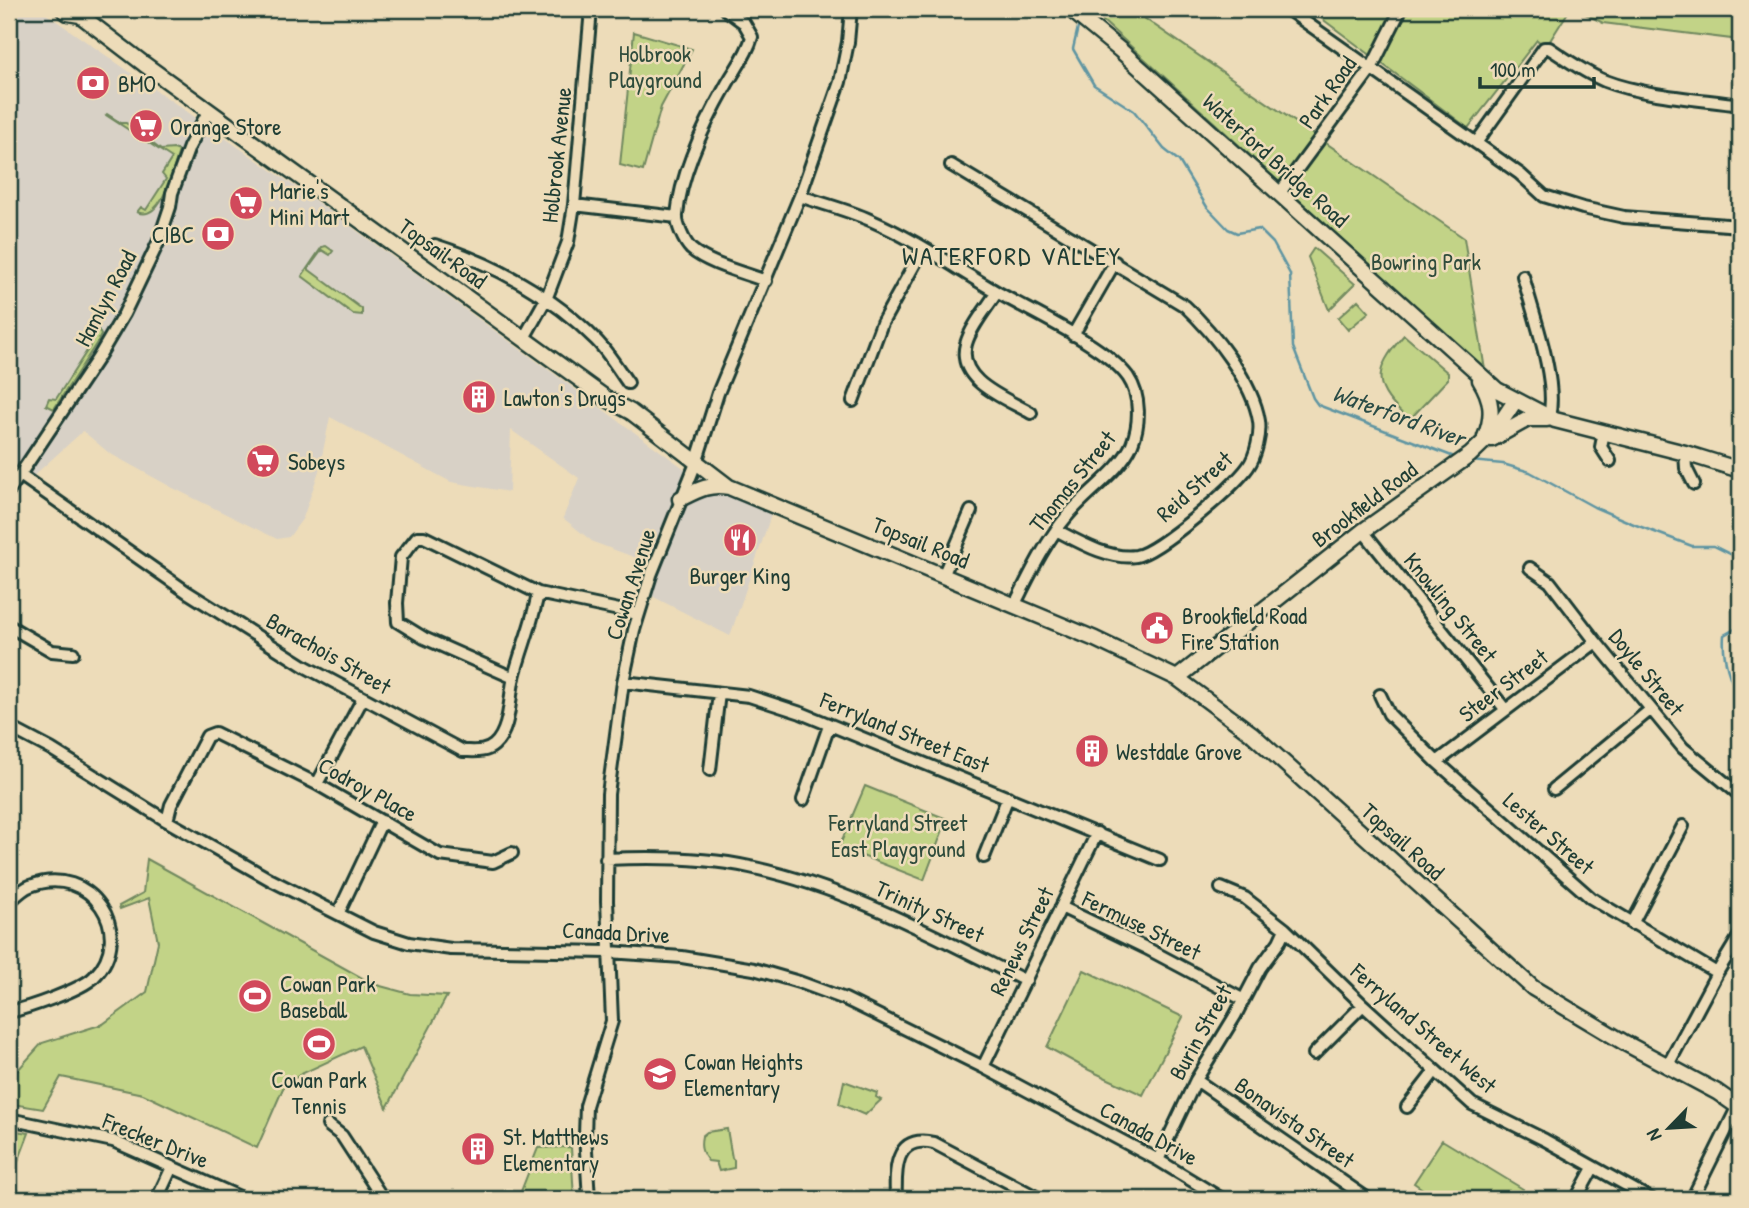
<svg xmlns="http://www.w3.org/2000/svg" width="1749" height="1208" font-family="'Patrick Hand',sans-serif">
<rect width="100%" height="100%" fill="#eddcb9"/>
<filter id="ink" filterUnits="userSpaceOnUse"><feTurbulence type="fractalNoise" baseFrequency=".0143" numOctaves="2"/><feDisplacementMap in="SourceGraphic" scale="14" xChannelSelector="R" yChannelSelector="G"/><feConvolveMatrix kernelMatrix="1 2 1 2 8 2 1 2 1" color-interpolation-filters="sRGB"/></filter>
<g filter="url(#ink)">
<path fill="#d8d1c6" d="M9,9H39L310,197L685,469L771,515L730,636L648,594L661,567L593,542L563,518L579,478L511,430L509,492L451,482L330,417L319,471L303,518L289,537L277,539L173,488L109,453L83,431L9,498Z"/>
<path fill="#c2d387" stroke="#70885e" stroke-width="2" d="M1090,9H1136L1134,11L1464,238L1485,370Z
M1309,9H1570L1546,47L1537,40L1468,128Z
M1576,9H1740V40L1603,23Z
M634,32L692,49L661,107L643,171L620,165Z
M107,114L121,123H126L161,150L174,149L179,151C173,169 162,223 137,212L141,207L146,210L166,179L162,174L172,158L106,115Z
M326,246L333,251L330,255L322,250L308,269L362,309V315L353,314L302,276L322,247Z
M1314,248L1355,284L1329,310L1308,257Z
M1358,300L1369,312L1348,330L1338,318Z
M98,329L101,335L98,341L54,409L46,405L49,398L56,399L92,343L88,338L93,330Z
M1404,335L1448,373V379L1409,420C1373,388 1371,372 1404,335Z
M865,786L947,819L924,880L839,847Z
M147,859L373,984L410,994L447,996L387,1108L361,1046L301,1074L284,1086L257,1148L143,1094L61,1077L43,1109L12,1104L17,1071L42,1043L103,1024L147,992L158,942L149,898L120,909L119,906L143,893Z
M1084,970L1183,1017L1143,1095L1089,1070L1047,1047Z
M844,1081L877,1093L876,1097L881,1100L865,1115L839,1104Z
M727,1129L732,1158L734,1160V1168L719,1171L716,1162L708,1161C701,1152 700,1146 702,1136L707,1132Z
M9,1130L29,1133L9,1186Z
M1442,1140L1523,1189L1517,1199H1437L1414,1183Z
M571,1147L574,1199H518L538,1148Z"/>
<g fill="none" stroke-linecap="round" stroke-linejoin="round">
<path stroke="#5f95a2" stroke-width="2.5" d="M1079,23L1073,49L1094,85L1134,111L1164,149L1179,161L1207,207L1228,229L1237,233L1259,229L1273,243L1290,274L1293,347L1313,398L1318,405L1457,458
M1471,461L1503,464L1530,472L1594,507L1636,525L1692,546H1714L1740,559
M1740,626L1724,635C1722,660 1730,679 1740,702"/>
<g stroke="#1f3d34" stroke-width="16">
<path id="minor" d="M725,9L744,23L752,37C747,55 736,68 727,84C706,121 681,172 677,215C676,224 684,242 691,249C708,264 745,273 766,281
M1287,9L1520,174L1544,196L1583,208L1624,217L1740,226
M1476,143L1544,48H1549C1567,60 1585,73 1605,81C1644,96 1699,99 1740,105
M951,165L1185,306C1213,332 1253,382 1259,421C1261,434 1256,456 1248,467C1234,487 1159,552 1136,556C1109,560 1079,542 1056,530
M1279,194L1371,69L1401,9
M800,196C823,204 848,210 870,220C914,239 954,267 995,291C1031,312 1105,345 1128,377C1141,396 1140,424 1132,444C1121,470 1087,492 1068,515C1045,542 1030,574 1014,606
M574,205L677,217
M435,245C494,264 553,296 596,340C608,352 618,369 628,383
M1523,276C1533,314 1558,381 1549,417
M997,292C987,308 971,326 966,344C956,381 1005,398 1031,413
M1073,335L1115,262
M524,338L547,297L568,242L574,205L591,9
M853,401L882,323L923,249
M1604,432L1601,447L1610,461
M1685,453L1686,468L1694,484
M20,475L187,592L306,667L463,751C474,751 485,753 494,745C511,730 509,697 514,677C521,649 533,622 538,593
M9,491L98,358L124,314L158,243L170,207L172,193L189,147L209,110
M1363,531L1505,709
M1530,568L1550,582L1596,642L1683,748L1740,795
M943,576L971,511
M9,626L52,651L73,653
M514,678L424,638L398,622L397,603L401,557L417,537H424L538,593L638,614
M623,682L749,696L801,713L1160,860
M1380,695L1389,714L1437,762L1591,898L1717,973
M9,727L51,749L167,821L271,880L374,932L409,943L451,949L609,952L682,957L754,969L799,982L845,999L983,1067L1158,1160L1222,1199
M1437,762L1596,642
M710,770L719,693
M317,784L363,698
M1554,789L1650,710
M803,800L829,726
M167,821L171,805L207,736L215,733L317,784L440,855L493,862L512,853
M984,857L1008,797
M606,859C653,857 704,857 750,867C849,888 936,937 1026,981
M1221,888L1245,898L1285,929L1363,1005L1472,1104L1545,1140L1651,1199
M9,902C15,897 22,889 30,886C91,862 137,934 94,977C81,990 28,1008 9,1012
M1061,907L1146,948L1242,999
M338,914L382,821
M1632,924L1683,826
M1314,1054L1363,1005
M1668,1065L1717,973L1740,935
M983,1067L1097,833
M1196,1080L1368,1199
M1407,1107L1435,1071
M9,1119L113,1141L244,1199
M328,1125L342,1136L383,1199
M1158,1160L1196,1080L1235,1016L1260,968L1279,942L1285,929
M157,1199L172,1167
M589,1199L585,1135L586,1106L612,1021L607,901L608,794L623,682L634,630L651,575L696,463L718,393L800,196L840,82L848,42L851,9
M896,1199C895,1171 894,1134 934,1143L1040,1199
M1576,1199L1593,1168
M1692,1199L1738,1106"/>
</g>
<g stroke="#1f3d34" stroke-width="19">
<path id="major" d="M63,9L68,13L80,15
M77,9L80,15L144,64L607,399L631,412L729,487L1095,639L1177,678L1251,733L1533,988L1625,1043L1717,1092L1740,1108
M1070,9L1120,50L1497,390L1555,420L1685,453L1740,470
M1480,380C1492,399 1494,416 1485,437
M1492,439L1528,419H1547
M680,499C696,491 709,483 728,487
M1177,678L1363,531L1470,455L1495,431L1515,401"/>
</g>
<use href="#minor" stroke="#eddcb9" stroke-width="10"/>
<use href="#major" stroke="#eddcb9" stroke-width="14"/>
</g>
</g>
<defs>
<g id="bank-disc" transform="scale(1.75)"><circle r="9.5" fill="#d1495b" stroke="#eddcb9"/><path d="M-6-4H6V4H-6ZM0-2.3a2.3 2.3 0 1 0 0 4.6a2.3 2.3 0 1 0 0-4.6Z" fill="#fff"/></g>
<g id="supermarket-disc" transform="scale(1.75)"><circle r="9.5" fill="#d1495b" stroke="#eddcb9"/><path d="M-6-5.5h2.5l.6 2H6L4.5 2H-2.5L-4.4-4H-6ZM-1.5 3.2a1.3 1.3 0 1 0 .1 0ZM3 3.2a1.3 1.3 0 1 0 .1 0Z" fill="#fff"/></g>
<g id="building-disc" transform="scale(1.75)"><circle r="9.5" fill="#d1495b" stroke="#eddcb9"/><path d="M-4-6H4V6H1V3H-1V6H-4ZM-2.5-4.3h1.7v1.8h-1.7ZM.8-4.3h1.7v1.8H.8ZM-2.5-1h1.7V.8h-1.7ZM.8-1h1.7V.8H.8Z" fill="#fff"/></g>
<g id="restaurant-disc" transform="scale(1.75)"><circle r="9.5" fill="#d1495b" stroke="#eddcb9"/><path d="M-5-6h1v4h1v-4h1v4h1v-4h1v5L-1.5 .5V6h-2V.5L-5-1ZM5-6V6H3V1.5H1.5Q1.5-4 5-6Z" fill="#fff"/></g>
<g id="civic-disc" transform="scale(1.75)"><circle r="9.5" fill="#d1495b" stroke="#eddcb9"/><path d="M-.6-6.5H3V-4.5H.6V-3L4-1V1h2V6H-6V1h2V-1L-.6-3ZM-1.2 2.5V6h2.4V2.5Z" fill="#fff"/></g>
<g id="stadium-disc" transform="scale(1.75)"><circle r="9.5" fill="#d1495b" stroke="#eddcb9"/><path d="M0-5a6.5 5 0 1 0 0 10a6.5 5 0 1 0 0-10ZM-3.5-1.8h7v3.6h-7Z" fill="#fff"/></g>
<g id="school-disc" transform="scale(1.75)"><circle r="9.5" fill="#d1495b" stroke="#eddcb9"/><path d="M0-5L7-2L0 1L-7-2ZM-4 1L0 2.5L4 1V4Q0 6-4 4Z" fill="#fff"/></g>
</defs>
<g fill-rule="evenodd">
<use href="#bank-disc" x="93" y="83"/>
<use href="#supermarket-disc" x="146" y="126"/>
<use href="#supermarket-disc" x="246" y="203"/>
<use href="#bank-disc" x="218" y="234"/>
<use href="#building-disc" x="479" y="397"/>
<use href="#supermarket-disc" x="263" y="461"/>
<use href="#restaurant-disc" x="740" y="540"/>
<use href="#civic-disc" x="1157" y="628"/>
<use href="#building-disc" x="1092" y="751"/>
<use href="#stadium-disc" x="255" y="996"/>
<use href="#stadium-disc" x="319" y="1044"/>
<use href="#school-disc" x="660" y="1074"/>
<use href="#building-disc" x="478" y="1149"/>
</g>
<g text-anchor="middle" dominant-baseline="central" stroke-width="5" stroke-linejoin="round" paint-order="stroke">
<g font-size="23" fill="#2f4c3c" stroke="#eddcb9">
<text x="655" y="53">Holbrook<tspan x="655" dy="26">Playground</tspan></text>
<text x="1426" y="261">Bowring Park</text>
<text x="898" y="822">Ferryland Street<tspan x="898" dy="26">East Playground</tspan></text>
</g>
<g font-size="23" fill="#1f3d34" stroke="#eddcb9" text-anchor="start">
<text x="118" y="83">BMO</text>
<text x="170" y="126">Orange Store</text>
<text x="270" y="190">Marie's<tspan x="270" dy="26">Mini Mart</tspan></text>
<text x="194" y="234" text-anchor="end">CIBC</text>
<text x="504" y="397">Lawton's Drugs</text>
<text x="288" y="461">Sobeys</text>
<text x="740" y="575" text-anchor="middle">Burger King</text>
<text x="1182" y="615">Brookfield Road<tspan x="1182" dy="26">Fire Station</tspan></text>
<text x="1116" y="751">Westdale Grove</text>
<text x="280" y="983">Cowan Park<tspan x="280" dy="26">Baseball</tspan></text>
<text x="684" y="1061">Cowan Heights<tspan x="684" dy="26">Elementary</tspan></text>
<text x="319" y="1079" text-anchor="middle">Cowan Park<tspan x="319" dy="26">Tennis</tspan></text>
<text x="503" y="1136">St. Matthews<tspan x="503" dy="26">Elementary</tspan></text>
</g>
<g font-size="23" fill="#1f3d34" stroke="#eddcb9">
<text transform="translate(1327 92) rotate(-55)">Park Road</text>
<text transform="translate(556 155) rotate(-84)">Holbrook Avenue</text>
<text transform="translate(1276 160) rotate(42)">Waterford Bridge Road</text>
<text transform="translate(443 253) rotate(36)">Topsail Road</text>
<text transform="translate(105 298) rotate(-62)">Hamlyn Road</text>
<text transform="translate(1072 481) rotate(-51)">Thomas Street</text>
<text transform="translate(1194 486) rotate(-42)">Reid Street</text>
<text transform="translate(1364 504) rotate(-37)">Brookfield Road</text>
<text transform="translate(921 542) rotate(22)">Topsail Road</text>
<text transform="translate(630 584) rotate(-72)">Cowan Avenue</text>
<text transform="translate(1451 607) rotate(51)">Knowling Street</text>
<text transform="translate(329 653) rotate(30)">Barachois Street</text>
<text transform="translate(1647 672) rotate(51)">Doyle Street</text>
<text transform="translate(1503 685) rotate(-37)">Steer Street</text>
<text transform="translate(905 732) rotate(22)">Ferryland Street East</text>
<text transform="translate(368 789) rotate(29)">Codroy Place</text>
<text transform="translate(1549 833) rotate(41)">Lester Street</text>
<text transform="translate(1403 841) rotate(42)">Topsail Road</text>
<text transform="translate(930 911) rotate(25)">Trinity Street</text>
<text transform="translate(1142 925) rotate(26)">Fermuse Street</text>
<text transform="translate(616 932) rotate(3)">Canada Drive</text>
<text transform="translate(1021 941) rotate(-64)">Renews Street</text>
<text transform="translate(1424 1028) rotate(41)">Ferryland Street West</text>
<text transform="translate(1200 1032) rotate(-61)">Burin Street</text>
<text transform="translate(1295 1122) rotate(35)">Bonavista Street</text>
<text transform="translate(1149 1133) rotate(29)">Canada Drive</text>
<text transform="translate(156 1140) rotate(22)">Frecker Drive</text>
</g>
<g font-size="24" font-style="italic" fill="#2a4c46" stroke="#eddcb9">
<text transform="translate(1399 415) rotate(20)">Waterford River</text>
</g>
<g font-size="26" letter-spacing="2" fill="#1f3d34" stroke="#eddcb9">
<text x="1012" y="255">WATERFORD VALLEY</text>
</g>
</g>
<rect width="1749" height="1208" fill="none" stroke="#eddcb9" stroke-width="35"/>
<rect x="18" y="18" width="1714" height="1173" fill="none" stroke="#1f3d34" stroke-width="2.5" filter="url(#ink)"/>
<g transform="translate(1669 1128) rotate(245)" stroke="#eddcb9" stroke-width="5" paint-order="stroke">
<path d="M0-5L12 26L0 18L-12 26Z" fill="#1f3d34"/>
<text y="-10" font-size="19" font-weight="bold" text-anchor="middle" fill="#1f3d34">N</text>
</g>
<path d="M1480 77v10h114v-10" fill="none" stroke="#1f3d34" stroke-width="3.5"/>
<text x="1490" y="77" font-size="21" fill="#1f3d34" stroke="#eddcb9" stroke-width="5" paint-order="stroke">100 m</text>
</svg>
